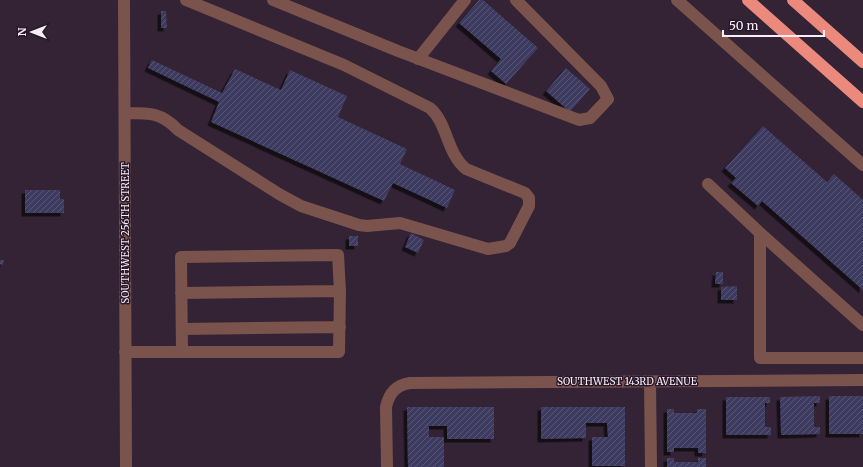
<svg xmlns="http://www.w3.org/2000/svg" width="863" height="467" font-family="Merriweather,serif">
<defs>
<pattern id="building-hatch" width="6" height="6" patternUnits="userSpaceOnUse"><rect width="6" height="6" fill="#3e3a5e"/><path d="M-1 1l2-2M0 6l6-6M5 7l2-2" fill="none" stroke="#5b5776"/></pattern>
<filter id="shadow"><feDropShadow dx="-3.5" dy="3.5" stdDeviation="0" flood-color="#0009"/></filter>
</defs>
<rect width="100%" height="100%" fill="#332335"/>
<path fill="url(#building-hatch)" filter="url(#shadow)" d="M479,0H483L538,48L506,84L491,71L501,59L459,23Z
M161,11H166L167,28H161Z
M152,60L222,93L235,69L281,90L290,70L347,96L338,117L407,149L400,164L455,190L447,208L393,183L384,201L211,122L219,102L148,68Z
M566,68L590,89L570,112L546,91Z
M763,126L827,182L834,174L863,200V290L762,201L758,206L731,183L736,178L725,168Z
M25,190H60V199H64V213H25Z
M411,233L424,240L418,253L405,247Z
M349,236H358V246H349Z
M0,260H4L3,265L0,264Z
M716,272H723V284H715Z
M737,286V300H721V287Z
M820,396V403H814V427H820V434L781,435L780,397Z
M829,396H863V434H829Z
M726,397H770V403H765V427H771V435H726Z
M407,407H494V439H447V426H429V437H444V467H408Z
M541,407H625V466H592V437H608L607,423H586V438L541,439Z
M667,409H674V413H697V409H706V453H698V448H674V452H667Z
M667,458H674V462H698V458H706V467H667Z"/>
<g fill="none" stroke-linecap="round" stroke-linejoin="round">
<path stroke="#7b534d" stroke-width="12" d="M124,0L126,467
M273,0L398,51L579,120L590,118L608,99L601,86L516,0
M677,0L863,165
M418,59L465,0
M125,113C148,113 161,112 178,130L279,194L301,206L359,225L367,226L400,223L488,249L506,246L510,243L529,206V198L525,193L466,169C446,152 448,124 430,108L344,65L186,0
M708,184L760,233L863,325
M760,233V358H863
M181,293L340,291
M182,329L340,327
M125,352H339L340,291L338,255L181,257L182,352
M650,381L651,467
M387,467L386,407C389,393 396,385 410,383L863,380"/>
<path stroke="#ea897c" stroke-width="12" d="M748,0L863,102
M793,0L863,62"/>
</g>
<g text-anchor="middle" dominant-baseline="central" stroke-width="3" stroke-linejoin="round" paint-order="stroke">
<g font-size="10" fill="#f8edf9" stroke="#29192b">
<text transform="translate(125 233) rotate(-90)">SOUTHWEST 256TH STREET</text>
<text x="627" y="381">SOUTHWEST 143RD AVENUE</text>
</g>
</g>
<g transform="translate(32 32) rotate(270)" stroke="#29192b" stroke-width="3" paint-order="stroke">
<path d="M0-3L7 15L0 10L-7 15Z" fill="#f8edf9"/>
<text y="-6" font-size="11" font-weight="bold" text-anchor="middle" fill="#f8edf9">N</text>
</g>
<path d="M723 30v6h101v-6" fill="none" stroke="#f8edf9" stroke-width="2"/>
<text x="729" y="30" font-size="12" fill="#f8edf9" stroke="#29192b" stroke-width="3" paint-order="stroke">50 m</text>
</svg>
